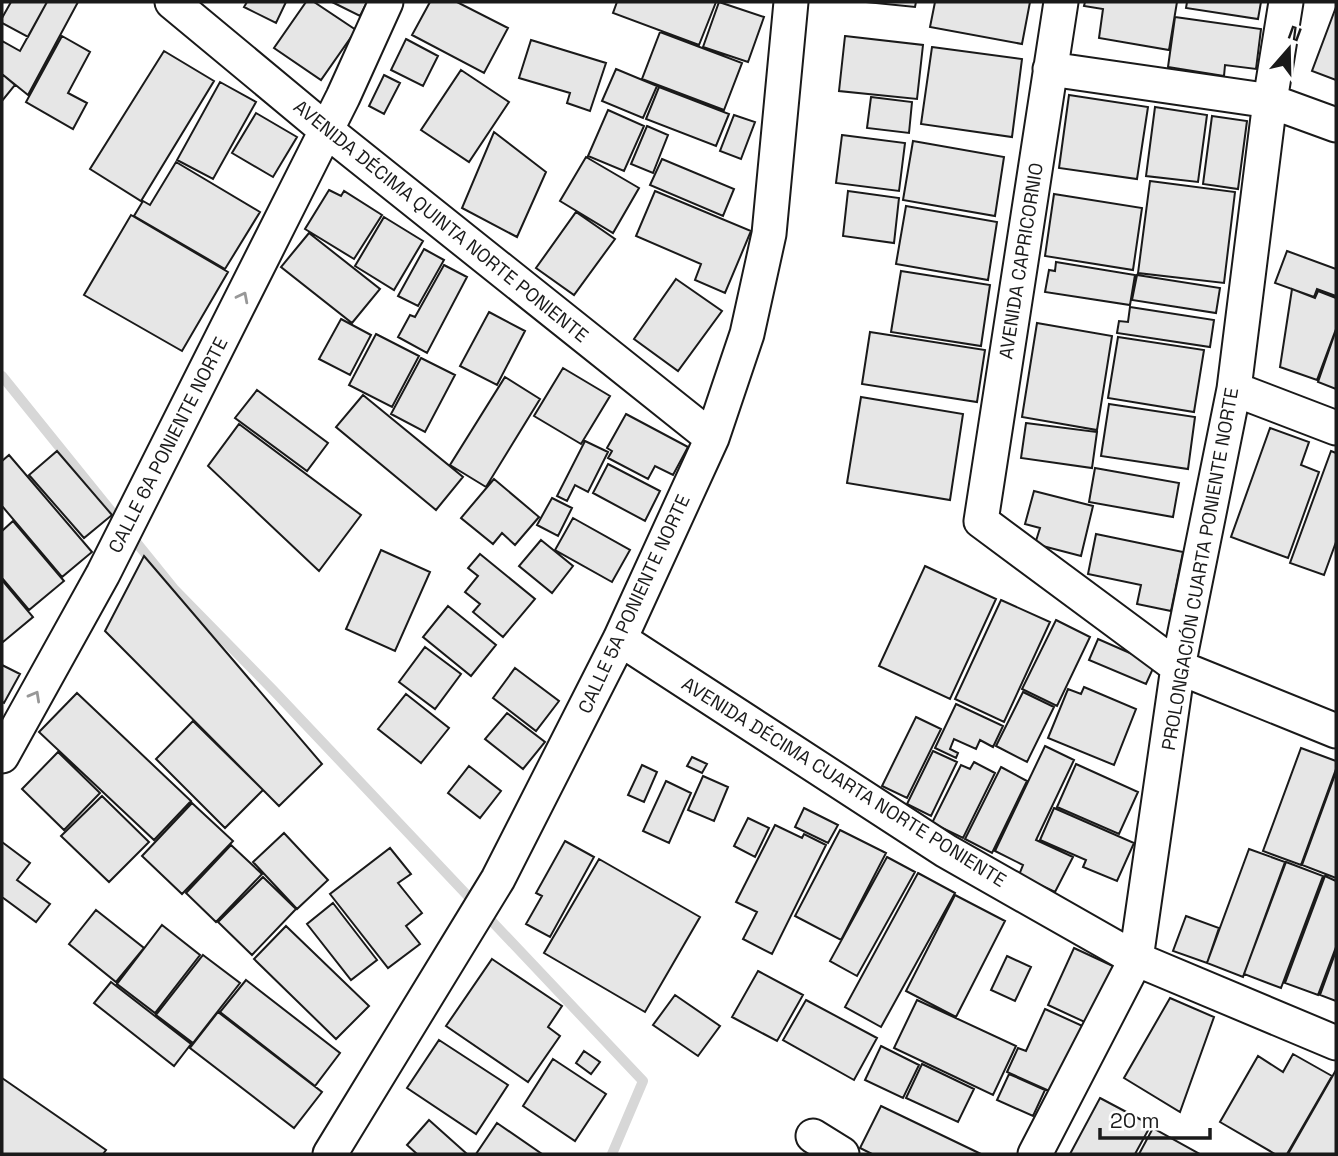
<svg xmlns="http://www.w3.org/2000/svg" width="1338" height="1156" font-family="'Space Grotesk',sans-serif">
<rect width="100%" height="100%" fill="#fff"/>
<g fill="none" stroke-linecap="round" stroke-linejoin="round">
<path stroke="#d7d7d7" stroke-width="10" d="M2,376L174,589L273,690L643,1081L612,1154"/>
</g>
<path fill="#e6e6e6" stroke="#1a1a1a" stroke-width="2" d="M11,2H47L28,37L2,23V18Z
M47,2H78L28,95L2,74V41L20,51Z
M247,2H286L276,23L244,7Z
M306,2H314L356,30L321,80L274,48Z
M332,2H367L360,16Z
M430,2H457L508,28L484,73L412,35Z
M617,2H716L699,45L613,13Z
M719,2L764,17L748,62L703,47Z
M866,2H916L915,7Z
M935,2H1030L1022,44L930,27Z
M1085,2H1177L1169,50L1099,38L1103,9L1084,6Z
M1187,2H1261L1258,19L1186,8Z
M1336,7V80L1312,71Z
M1175,17L1261,29L1256,69L1225,65L1224,76L1168,67Z
M660,32L742,63L724,110L642,79Z
M62,36L90,52L68,93L87,103L73,129L26,102Z
M845,36L923,45L917,99L839,91Z
M406,39L438,56L423,86L391,70Z
M531,40L606,63L590,111L567,103L570,93L519,78Z
M932,47L1022,59L1012,137L921,124Z
M164,51L214,81L141,201L90,169Z
M616,69L657,86L643,118L602,101Z
M461,70L509,102L469,162L421,130Z
M2,74L15,85L2,101Z
M384,75L400,83L384,114L369,106Z
M220,82L256,102L213,179L177,160Z
M659,87L729,114L716,146L646,119Z
M1069,95L1148,107L1137,179L1059,168Z
M871,97L912,102L909,133L867,128Z
M1155,107L1207,115L1198,182L1146,176Z
M608,110L644,126L624,171L588,156Z
M256,113L297,137L273,177L232,153Z
M734,115L755,122L741,159L720,151Z
M1212,116L1247,121L1238,189L1203,184Z
M647,126L668,135L653,173L631,164Z
M494,132L546,172L517,237L462,208Z
M842,135L905,143L899,191L836,183Z
M913,141L1004,157L995,216L903,200Z
M586,157L639,188L613,233L560,201Z
M662,159L734,189L723,216L650,185Z
M176,162L260,212L225,269L134,216L143,201L150,205Z
M1150,181L1235,192L1224,283L1138,273Z
M329,190L341,196L344,191L382,215L354,259L305,229Z
M655,191L751,231L725,293L695,280L701,264L636,236Z
M848,191L899,198L894,243L843,236Z
M1054,194L1142,208L1133,270L1045,256Z
M906,206L997,222L988,280L896,264Z
M576,212L615,239L574,295L536,268Z
M131,215L228,272L182,351L84,295Z
M384,217L423,241L394,290L355,266Z
M309,233L380,289L352,323L281,267Z
M424,249L444,260L418,306L398,296Z
M1287,251L1336,269V296L1317,289L1314,297L1275,283Z
M1056,262L1135,275L1130,305L1045,292L1049,270L1055,271Z
M444,265L467,277L427,353L398,337L410,315L415,317Z
M901,271L990,285L981,346L891,332Z
M1137,275L1220,288L1216,313L1132,300Z
M676,279L722,311L678,371L634,339Z
M1292,289L1315,298L1318,291L1336,298V329L1317,380L1280,367Z
M1130,307L1214,320L1210,347L1117,333L1119,321L1128,322Z
M489,312L525,331L497,385L460,366Z
M341,319L371,335L350,375L319,359Z
M1037,323L1112,336L1097,430L1022,417Z
M1336,330V389L1318,382Z
M870,332L985,350L977,402L862,384Z
M376,334L419,356L392,407L349,385Z
M1118,337L1204,350L1194,412L1108,398Z
M421,358L455,375L425,432L391,414Z
M563,368L610,396L581,444L534,416Z
M505,377L540,399L486,487L450,465Z
M257,390L328,443L307,471L235,418Z
M363,395L463,477L436,510L336,427Z
M861,397L963,414L950,500L847,483Z
M1109,404L1195,417L1188,469L1101,456Z
M626,414L688,447L673,475L655,466L648,479L608,458L612,451L607,448Z
M1026,423L1097,432L1092,468L1021,458Z
M239,424L361,515L319,571L208,466Z
M1270,428L1309,442L1301,465L1319,472L1288,558L1231,537Z
M585,441L608,452L588,492L575,485L567,501L557,496Z
M57,451L112,515L84,538L29,475Z
M1331,451L1336,453V542L1324,575L1290,563Z
M9,455L92,552L62,577L2,506V461Z
M608,464L660,491L645,521L593,493Z
M1095,468L1179,483L1173,517L1089,502Z
M494,479L539,517L515,545L502,533L493,544L461,518Z
M1034,491L1093,506L1081,556L1035,544L1040,528L1025,524Z
M552,498L572,508L558,536L537,525Z
M573,518L630,550L612,582L555,550Z
M13,521L64,581L29,610L2,578V531Z
M1096,534L1183,552L1171,611L1137,604L1141,585L1088,574Z
M541,540L573,566L552,593L519,566Z
M381,550L430,572L395,651L346,629Z
M480,554L535,599L503,637L473,612L480,604L465,592L478,576L468,568Z
M144,556L322,764L279,806L105,631Z
M925,566L996,599L950,699L879,666Z
M2,580L33,617L3,642L2,640Z
M1001,600L1050,622L1004,722L955,699Z
M448,606L496,645L471,676L423,637Z
M1056,620L1090,637L1057,706L1022,689Z
M1098,639L1155,664L1146,684L1089,660Z
M425,647L461,674L435,709L399,682Z
M2,665L20,674L4,703L2,702Z
M515,668L559,701L536,731L493,698Z
M1084,687L1136,709L1114,765L1048,738L1068,689L1081,694Z
M1023,692L1054,707L1027,762L996,746Z
M77,693L191,801L154,840L39,732Z
M406,694L449,728L421,763L378,729Z
M956,704L1003,726L993,747L980,740L976,749L954,739L950,749L958,753L956,758L935,748Z
M507,713L545,742L523,769L485,739Z
M916,717L941,729L907,798L882,786Z
M193,721L263,790L225,828L156,759Z
M1045,746L1074,760L1036,840L1073,857L1055,892L1019,875L1023,865L995,851Z
M1301,748L1336,761V769L1301,865L1263,851Z
M933,751L957,762L931,816L907,804Z
M58,752L100,793L64,830L22,789Z
M692,757L707,764L702,773L687,766Z
M974,762L995,773L963,838L932,823L961,765L970,769Z
M1076,764L1138,792L1119,834L1057,807Z
M642,765L657,772L644,802L628,795Z
M469,766L501,791L480,818L448,793Z
M1001,767L1027,781L992,853L965,839Z
M1336,772V878L1302,865Z
M703,776L728,787L714,821L688,810Z
M666,781L691,793L669,843L643,831Z
M102,796L149,842L109,882L61,836Z
M192,803L233,841L182,894L142,856Z
M804,808L838,825L828,843L795,827Z
M1054,808L1134,843L1117,881L1083,867L1086,860L1040,840Z
M748,818L769,828L755,857L734,846Z
M775,825L802,838L804,834L826,845L772,954L743,939L757,912L736,902Z
M840,830L886,853L841,940L795,916Z
M284,833L328,880L297,909L253,862Z
M565,841L594,857L550,937L526,924L542,896L536,893Z
M2,842L30,863L17,880L50,904L36,922L2,897Z
M231,845L262,874L216,922L186,893Z
M390,848L411,874L398,883L422,913L406,926L420,944L388,968L330,894Z
M1249,849L1285,862L1243,977L1207,963Z
M887,857L915,872L857,976L830,961Z
M599,859L700,917L645,1012L544,953Z
M1286,862L1323,876L1281,988L1244,974Z
M918,873L955,893L881,1027L845,1007Z
M1325,876L1336,881V947L1318,995L1285,983Z
M263,877L296,909L252,955L218,922Z
M955,895L1005,921L956,1017L906,991Z
M333,903L377,960L351,980L307,924Z
M96,910L144,948L116,982L69,944Z
M1186,916L1219,928L1207,963L1173,951Z
M162,925L200,955L155,1013L117,984Z
M286,926L369,1006L336,1039L254,959Z
M1074,948L1115,967L1089,1024L1048,1005Z
M1336,951V1001L1320,995Z
M203,955L240,983L193,1043L156,1015Z
M1007,956L1031,967L1015,1001L991,990Z
M492,959L562,1006L548,1027L560,1036L528,1082L446,1026Z
M758,971L803,995L777,1041L732,1017Z
M246,980L340,1053L315,1086L220,1012Z
M111,982L191,1044L174,1066L94,1003Z
M675,995L720,1026L698,1056L653,1025Z
M1170,998L1214,1017L1180,1112L1124,1078Z
M806,1000L877,1038L854,1080L783,1040Z
M917,1000L1016,1046L993,1095L894,1048Z
M1045,1009L1087,1028L1056,1094L1007,1072L1018,1048L1026,1051Z
M218,1012L322,1092L294,1128L190,1048Z
M439,1040L508,1085L476,1134L407,1088Z
M881,1046L919,1065L903,1098L865,1080Z
M584,1051L600,1062L591,1074L576,1063Z
M1293,1054L1332,1076L1287,1154H1275L1220,1122L1258,1056L1283,1072Z
M553,1059L606,1094L575,1141L523,1106Z
M922,1064L974,1089L958,1122L906,1098Z
M1336,1070V1154H1288Z
M1009,1074L1045,1090L1033,1116L997,1100Z
M2,1078L106,1150L103,1154H2Z
M1100,1098L1151,1125L1135,1154H1070Z
M881,1106L981,1154H872L860,1148Z
M429,1120L467,1154H417L407,1145Z
M497,1123L542,1154H476Z
M1153,1128L1200,1154H1139Z"/>
<g fill="none" stroke-linecap="round" stroke-linejoin="round">
<g stroke="#1a1a1a" stroke-width="37">
<path id="minor" d="M172,2L326,130L712,438
M1061,2L981,521L1178,667L1336,731
M1050,69L1270,101L1336,125
M1234,389L1336,428
M620,639L946,851L1136,959L1336,1043
M2,756L103,574L343,97L386,2
M813,1136L842,1154
M330,1154L498,879L620,639L712,438L747,334L769,234L791,2
M1035,1154L1136,959L1178,667L1234,389L1270,101L1286,2"/>
</g>
<use href="#minor" stroke="#fff" stroke-width="33"/>
</g>
<defs><path id="oneway-chevron" d="M-2-3.5L2.5 0L-2 3.5" fill="none" stroke-width="1.6" stroke-linecap="round" stroke-linejoin="round" transform="scale(1.75)"/></defs>
<g stroke="#989898">
<use href="#oneway-chevron" transform="translate(243 297) rotate(-63)"/>
<use href="#oneway-chevron" transform="translate(35 696) rotate(-61)"/>
</g>
<g text-anchor="middle" dominant-baseline="central" stroke-width="5" stroke-linejoin="round" paint-order="stroke">
<g font-size="19" fill="#1a1a1a" stroke="#fff">
<text transform="translate(441 221) rotate(39)">AVENIDA DÉCIMA QUINTA NORTE PONIENTE</text>
<text transform="translate(1021 261) rotate(-81)">AVENIDA CAPRICORNIO</text>
<text transform="translate(168 445) rotate(-63)">CALLE 6A PONIENTE NORTE</text>
<text transform="translate(1200 569) rotate(-80)">PROLONGACIÓN CUARTA PONIENTE NORTE</text>
<text transform="translate(634 604) rotate(-65)">CALLE 5A PONIENTE NORTE</text>
<text transform="translate(844 782) rotate(32)">AVENIDA DÉCIMA CUARTA NORTE PONIENTE</text>
</g>
</g>
<rect width="1338" height="1156" fill="none" stroke="#1a1a1a" stroke-width="7"/>
<g transform="translate(1289 49) rotate(20)" stroke="#ffffff" stroke-width="5" paint-order="stroke">
<path d="M0-5L12 26L0 18L-12 26Z" fill="#1a1a1a"/>
<text y="-10" font-size="19" font-weight="bold" text-anchor="middle" fill="#1a1a1a">N</text>
</g>
<path d="M1100 1128v10h110v-10" fill="none" stroke="#1a1a1a" stroke-width="3.5"/>
<text x="1110" y="1128" font-size="21" fill="#1a1a1a" stroke="#ffffff" stroke-width="5" paint-order="stroke">20 m</text>
</svg>
